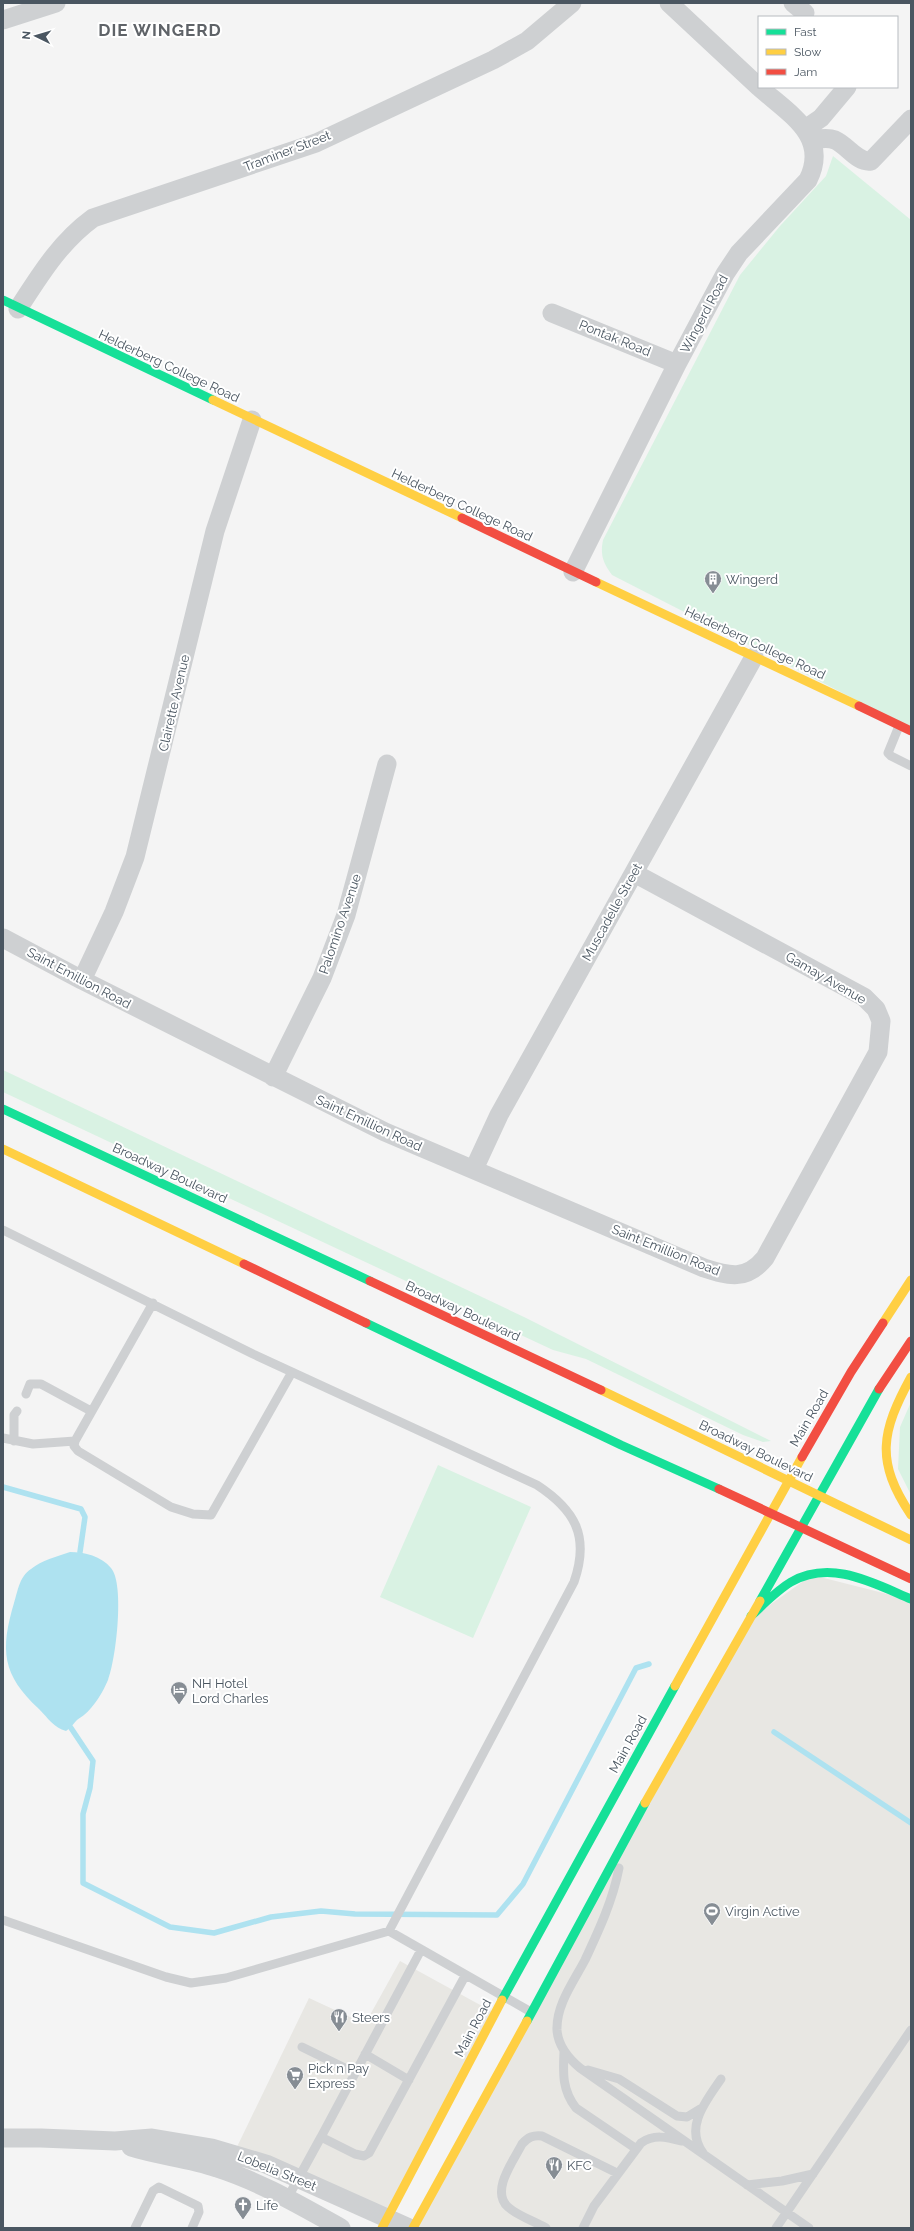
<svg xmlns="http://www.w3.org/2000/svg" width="914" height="2231" font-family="Raleway,sans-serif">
<rect width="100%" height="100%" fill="#f4f4f4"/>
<path fill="#e8e7e3" d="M812,1575L911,1600V2228H414L753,1617Z
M400,1961L493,2012L387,2216L234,2153L309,1998L365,2024Z"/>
<path fill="#d9f2e3" d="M833,156L911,220V728L612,575C603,563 600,555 603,540L740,275L780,226L826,176Z
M3,1070L524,1317L771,1441L763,1442L743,1435L586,1359L553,1350L3,1092Z
M911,1402V1495L898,1469L900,1427Z
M438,1465L531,1507L473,1638L380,1597Z"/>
<path fill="#aee2f0" d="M70,1552C85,1552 101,1556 111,1568C125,1584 116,1660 108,1680C103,1692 94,1707 84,1715C82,1717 79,1718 77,1720C73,1724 71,1728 66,1731C54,1728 48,1718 39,1709C2,1675 0,1650 14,1603C18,1591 19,1577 31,1569C42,1560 56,1557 70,1552Z"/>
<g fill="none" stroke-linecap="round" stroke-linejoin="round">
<path stroke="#aee2f0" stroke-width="5.5" d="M3,1487L81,1509L85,1517L80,1552
M71,1728L93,1761L90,1788L83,1814V1883L170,1927L214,1933L271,1917L321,1911L355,1914L497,1915L523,1884L636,1668L649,1664
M774,1732L911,1823"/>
<path stroke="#ced0d2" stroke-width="9" d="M899,726L888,753L891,756L911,766
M3,1230L253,1354L537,1485C575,1510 590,1536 574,1582L389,1931
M153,1303L75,1441L74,1446L78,1451L171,1507L193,1514L211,1515L292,1372
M26,1394L30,1384H41L91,1411
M3,1438L33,1444L75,1441
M14,1441V1415L17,1411
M619,1868C613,1900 599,1930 585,1960C574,1981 556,2005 557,2030C558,2046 568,2058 580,2068L809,2228
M3,1920L166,1977L191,1983L226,1978L389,1931L531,2012
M421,1950L321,2137L355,2154L364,2156L369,2153L465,1976
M302,2047L355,2073
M564,2052C563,2073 562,2090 576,2108L635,2148
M365,2054L409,2080
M588,2070L619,2079L677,2116L687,2117L700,2109
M703,2153C684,2127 706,2101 721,2079
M747,2185L782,2181L813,2174
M287,2199L321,2137
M135,2228L153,2191L159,2187L198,2206L199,2212L192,2228
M546,2228C534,2221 518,2216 508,2207C490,2191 514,2160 522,2144C528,2137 533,2135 542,2136L617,2173
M583,2228L594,2206L641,2143C654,2134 666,2137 681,2141
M776,2228L911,2030"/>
<path stroke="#ced0d2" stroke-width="19" d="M669,3L759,87
M793,3L805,13
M3,20L56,3
M805,129L821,118L847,87
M812,140C820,139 827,137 835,140C847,145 857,163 871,161L911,119
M18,309C40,275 60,242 93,218L316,143L493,60L527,41L572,3
M552,313L677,364
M573,572L677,364L725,274L739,253L808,180C830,136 789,114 759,87
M3,938L82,980L385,1132L704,1268C729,1276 746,1281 765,1258L878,1052L881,1021L876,1009L864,997L634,873
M82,980L114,912L135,857L215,531L252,420
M273,1077L322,978L346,915L387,764
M474,1169L499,1115L754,657
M3,2138H41L115,2141L152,2138L212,2148L266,2164L409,2228
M131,2147C159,2156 189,2158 217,2168C261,2182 301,2206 341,2228"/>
<path stroke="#16e098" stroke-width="9" d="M3,300L213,400
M3,1109L370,1281
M366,1323L621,1445L719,1489
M760,1601L879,1389
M751,1616C764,1604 776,1591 791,1582C831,1559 873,1583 911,1599
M502,2000L675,1686
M527,2021L645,1803"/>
<path stroke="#ffcf43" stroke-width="9" d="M213,400L462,518
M596,582L859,706
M3,1149L244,1264
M883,1323L911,1280
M911,1377C881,1432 875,1461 911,1515
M601,1390L911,1540
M675,1686L802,1457
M645,1803L760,1601
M382,2228L502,2000
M413,2228L527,2021"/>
<path stroke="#f24e42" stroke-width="9" d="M462,518L596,582
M859,706L911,731
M244,1264L366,1323
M370,1281L601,1390
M879,1389L911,1341
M802,1457L851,1372L883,1323
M719,1489L911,1579"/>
</g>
<defs>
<g id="building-pin" transform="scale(0.9)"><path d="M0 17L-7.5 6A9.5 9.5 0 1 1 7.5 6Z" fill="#868d94" stroke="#fff"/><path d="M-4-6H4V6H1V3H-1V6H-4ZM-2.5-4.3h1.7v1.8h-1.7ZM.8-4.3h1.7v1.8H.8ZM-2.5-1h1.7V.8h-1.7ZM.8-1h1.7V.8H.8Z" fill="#fff"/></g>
<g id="hotel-pin" transform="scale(0.9)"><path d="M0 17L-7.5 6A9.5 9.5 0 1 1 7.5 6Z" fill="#868d94" stroke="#fff"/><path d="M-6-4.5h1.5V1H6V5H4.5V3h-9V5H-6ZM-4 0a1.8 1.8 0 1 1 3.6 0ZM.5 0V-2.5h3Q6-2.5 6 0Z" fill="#fff"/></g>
<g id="stadium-pin" transform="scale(0.9)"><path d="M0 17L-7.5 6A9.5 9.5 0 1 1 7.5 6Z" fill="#868d94" stroke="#fff"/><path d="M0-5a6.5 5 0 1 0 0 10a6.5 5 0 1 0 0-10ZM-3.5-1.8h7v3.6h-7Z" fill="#fff"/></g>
<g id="restaurant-pin" transform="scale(0.9)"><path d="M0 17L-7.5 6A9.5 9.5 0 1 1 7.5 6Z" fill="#868d94" stroke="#fff"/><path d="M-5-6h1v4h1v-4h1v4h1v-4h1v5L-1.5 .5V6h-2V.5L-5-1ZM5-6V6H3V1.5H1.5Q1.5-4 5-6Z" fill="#fff"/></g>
<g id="supermarket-pin" transform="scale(0.9)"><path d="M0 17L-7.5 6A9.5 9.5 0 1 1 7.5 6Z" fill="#868d94" stroke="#fff"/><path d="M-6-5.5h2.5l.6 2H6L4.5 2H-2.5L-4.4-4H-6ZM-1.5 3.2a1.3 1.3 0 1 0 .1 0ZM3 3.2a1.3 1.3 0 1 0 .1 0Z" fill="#fff"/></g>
<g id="church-pin" transform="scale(0.9)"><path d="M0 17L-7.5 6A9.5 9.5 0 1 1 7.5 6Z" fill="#868d94" stroke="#fff"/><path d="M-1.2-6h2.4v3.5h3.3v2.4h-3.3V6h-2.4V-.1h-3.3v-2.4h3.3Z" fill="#fff"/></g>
</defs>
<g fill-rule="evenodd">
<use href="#building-pin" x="713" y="579"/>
<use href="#hotel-pin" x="179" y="1690"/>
<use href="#stadium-pin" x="712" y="1911"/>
<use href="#restaurant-pin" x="339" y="2017"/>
<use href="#supermarket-pin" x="295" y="2075"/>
<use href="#restaurant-pin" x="554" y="2165"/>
<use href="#church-pin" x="243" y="2205"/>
</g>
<g text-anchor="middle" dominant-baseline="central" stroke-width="4" stroke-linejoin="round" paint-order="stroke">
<g font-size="13" fill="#4a5661" stroke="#fff">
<text transform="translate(287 151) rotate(-21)">Traminer Street</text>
<text transform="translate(704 314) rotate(-62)">Wingerd Road</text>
<text transform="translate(615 338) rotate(22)">Pontak Road</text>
<text transform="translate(169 366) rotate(25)">Helderberg College Road</text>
<text transform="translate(462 505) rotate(25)">Helderberg College Road</text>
<text transform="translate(755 643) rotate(25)">Helderberg College Road</text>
<text transform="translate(174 703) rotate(-77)">Clairette Avenue</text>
<text transform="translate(612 912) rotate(-61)">Muscadelle Street</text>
<text transform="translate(340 924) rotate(-71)">Palomino Avenue</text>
<text transform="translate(79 978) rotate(28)">Saint Emillion Road</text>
<text transform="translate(826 978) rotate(30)">Gamay Avenue</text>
<text transform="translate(369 1123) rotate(25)">Saint Emillion Road</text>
<text transform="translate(170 1173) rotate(25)">Broadway Boulevard</text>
<text transform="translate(666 1250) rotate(22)">Saint Emillion Road</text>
<text transform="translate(463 1311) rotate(25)">Broadway Boulevard</text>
<text transform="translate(809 1418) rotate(-60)">Main Road</text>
<text transform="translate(756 1451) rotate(26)">Broadway Boulevard</text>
<text transform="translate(628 1744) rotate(-61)">Main Road</text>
<text transform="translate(473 2028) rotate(-62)">Main Road</text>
<text transform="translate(277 2171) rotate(22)">Lobelia Street</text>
</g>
<g font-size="13" fill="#4a5661" stroke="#fff" text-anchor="start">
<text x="726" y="579">Wingerd</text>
<text x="192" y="1683">NH Hotel<tspan x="192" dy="15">Lord Charles</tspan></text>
<text x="725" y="1911">Virgin Active</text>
<text x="352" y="2017">Steers</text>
<text x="308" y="2068">Pick n Pay<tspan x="308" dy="15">Express</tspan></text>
<text x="567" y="2165">KFC</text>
<text x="256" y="2205">Life</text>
</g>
<g font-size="17" font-weight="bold" letter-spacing="1" fill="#5f6368" stroke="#fff">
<text x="160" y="30">DIE WINGERD</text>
</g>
</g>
<rect width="914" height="2231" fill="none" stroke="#4a5661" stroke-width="8"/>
<rect x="758" y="16" width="140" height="72" fill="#ffffff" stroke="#b7bbc0"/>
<rect x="766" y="29" width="20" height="6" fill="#16e098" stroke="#b7bbc0"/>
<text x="794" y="36" font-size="12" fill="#4a5661">Fast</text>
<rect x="766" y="49" width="20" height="6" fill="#ffcf43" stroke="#b7bbc0"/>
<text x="794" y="56" font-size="12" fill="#4a5661">Slow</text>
<rect x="766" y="69" width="20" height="6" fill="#f24e42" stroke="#b7bbc0"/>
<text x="794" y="76" font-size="12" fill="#4a5661">Jam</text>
<g transform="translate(36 36) rotate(275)" stroke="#ffffff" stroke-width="3" paint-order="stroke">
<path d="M0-3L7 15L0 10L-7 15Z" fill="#4a5661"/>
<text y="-6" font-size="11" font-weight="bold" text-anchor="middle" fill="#4a5661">N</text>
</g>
</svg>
